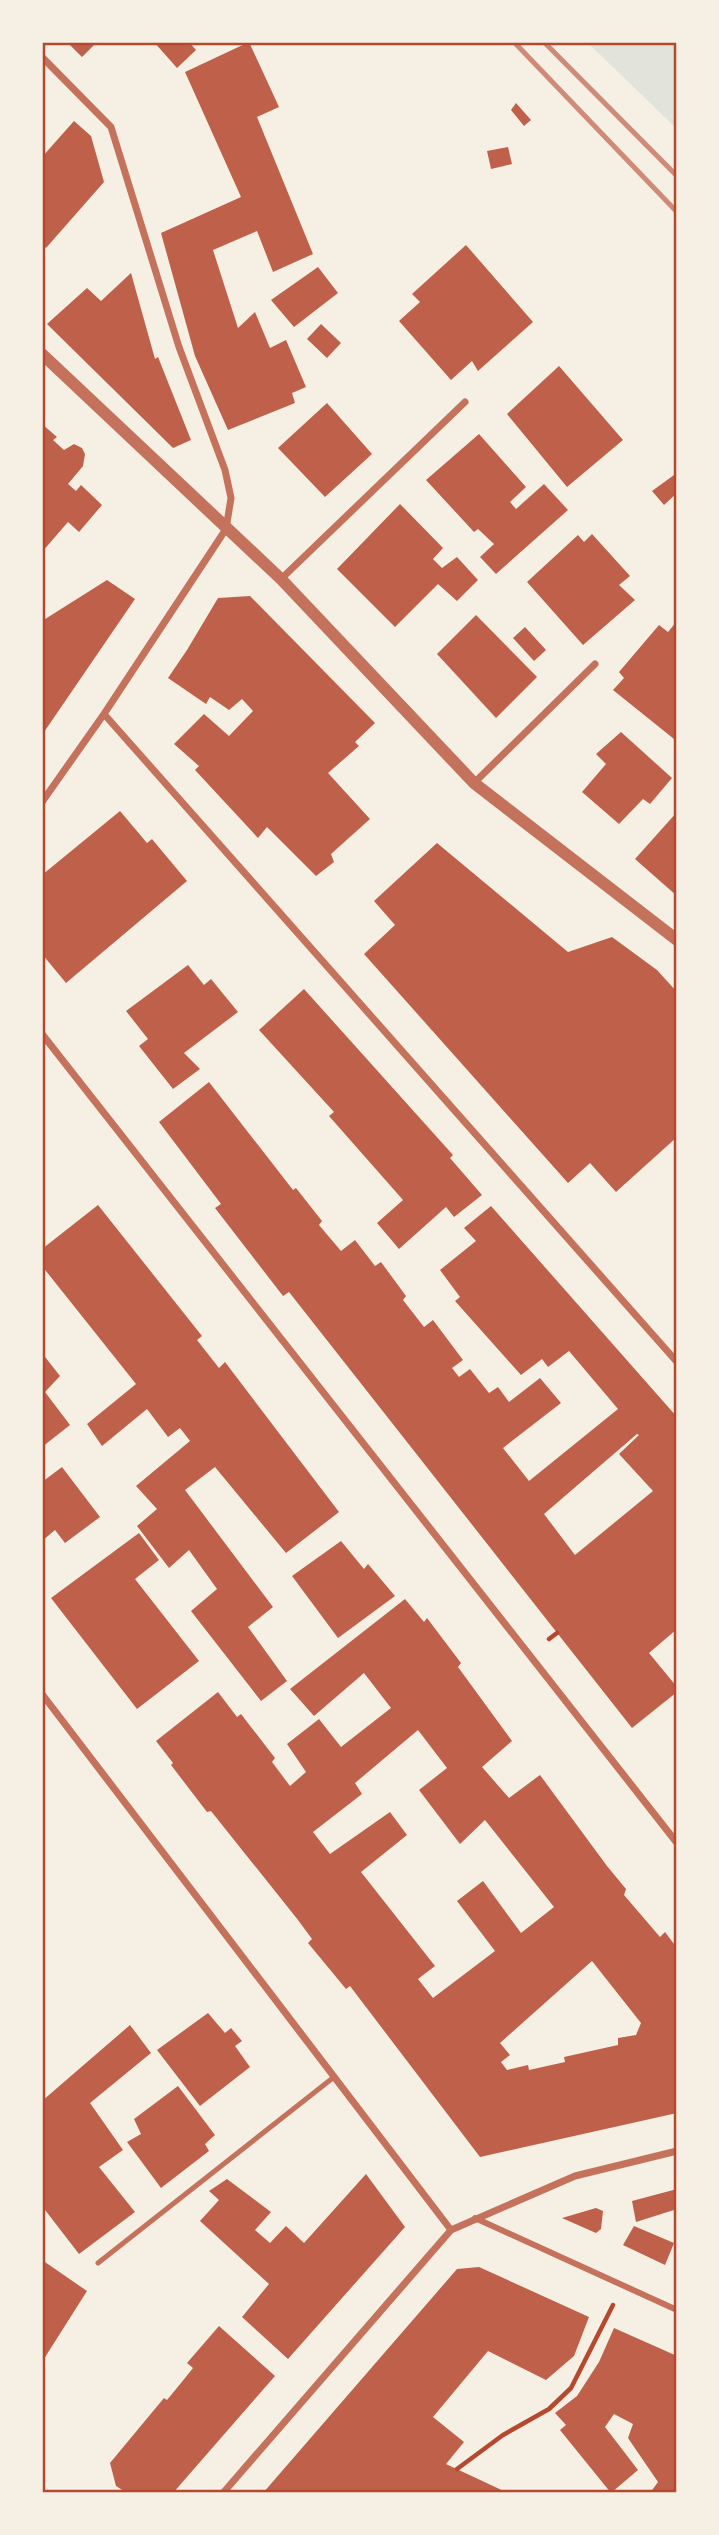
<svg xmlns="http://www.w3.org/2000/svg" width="719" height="2535" font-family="'Fira Sans',sans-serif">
<rect width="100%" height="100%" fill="#f6efe4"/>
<path fill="#e2e4dc" d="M587,42H677V129Z"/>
<path fill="#bf614a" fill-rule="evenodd" d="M67,42H97L82,57Z
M154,42H189L196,50L177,68Z
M249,42L279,107L257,117L313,254L273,272L257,231L213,250L238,328L255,312L270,348L286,340L306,387L292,393L295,403L228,430L195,356L161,233L241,197L185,72Z
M516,103L531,120L524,126L511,110Z
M74,121L91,136L104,182L46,248L42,244V157Z
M508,147L512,164L491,169L487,151Z
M466,245L533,322L478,371L472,361L451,380L399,321L420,302L412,294Z
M318,267L338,293L294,327L271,300Z
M131,273L155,359L158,357L191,440L173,448L47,324L87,288L101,301Z
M321,324L341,343L327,358L307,339Z
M559,366L623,440L567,487L507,414Z
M327,403L372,454L325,497L278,448Z
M42,424L57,437L53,440L64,450L74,444L82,448L85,454L83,466L68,484L76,491L81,485L102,505L79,532L68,522L42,552Z
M479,434L526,487L510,502L516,509L544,484L568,510L496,574L480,557L494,544L478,529L474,532L426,480Z
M674,475L677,480V493L664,505L652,491Z
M400,504L443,548L433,559L442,568L457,557L478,580L457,601L438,584L395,627L337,569Z
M592,534L630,576L619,585L635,600L583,645L527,582L578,535L584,542Z
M107,580L135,599L42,735V621Z
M250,596L375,723L355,742L359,746L328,773L370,819L331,854L334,862L316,876L267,827L258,838L195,770L199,766L174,744L204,714L229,736L253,711L242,699L229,710L210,697L206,704L168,678L187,650L218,598Z
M476,615L537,677L496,718L437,654Z
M677,621V736L674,739L613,690L624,678L619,672L659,625L668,632Z
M525,627L546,650L534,661L513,638Z
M621,732L672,778L650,804L643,799L619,824L582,792L606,764L596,754Z
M120,811L147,843L152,839L187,881L66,983L42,954V875Z
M677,812V896L635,859Z
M437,843L568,952L612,937L657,970L677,992V1137L616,1192L590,1163L568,1183L364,954L395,925L374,901Z
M188,965L204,985L211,979L238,1012L184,1053L200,1069L173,1089L139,1046L148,1039L126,1011Z
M304,989L453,1155L450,1158L482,1195L454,1217L446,1207L399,1249L377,1223L403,1200L329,1116L334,1112L259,1030Z
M209,1082L293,1190L296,1188L322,1221L319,1225L341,1251L355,1240L375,1266L381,1262L406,1296L403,1300L424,1327L433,1320L463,1360L452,1368L459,1377L470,1369L489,1393L498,1387L509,1402L540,1378L561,1403L503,1448L529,1481L618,1409L569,1351L548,1367L542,1359L521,1375L455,1301L460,1297L440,1270L476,1241L464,1228L491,1206L677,1417V1629L649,1653L677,1687V1692L632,1728L289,1292L283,1296L215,1208L221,1204L159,1122ZM637,1434L639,1435L619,1454L653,1491L575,1555L544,1514Z
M98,1205L202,1336L197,1340L219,1368L225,1362L339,1512L286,1553L215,1467L185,1490L273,1607L248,1627L287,1681L261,1701L191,1611L217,1589L189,1550L169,1568L137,1526L157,1509L136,1486L190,1441L180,1428L168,1437L147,1409L102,1446L87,1424L136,1384L42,1266V1249Z
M42,1353L60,1376L45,1392L70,1425L42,1447Z
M62,1467L100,1517L65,1543L55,1530L42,1541V1482Z
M139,1533L159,1560L135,1579L199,1661L137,1709L51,1598Z
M341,1541L364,1569L368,1564L395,1596L338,1638L292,1576Z
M405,1599L424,1622L427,1618L461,1663L458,1667L512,1741L482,1767L509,1798L540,1775L607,1866L626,1889L624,1895L660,1937L665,1932L677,1948V2113L480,2157L350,1986L346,1989L308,1943L312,1939L298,1920L211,1811L207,1812L171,1765L173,1763L156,1741L218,1692L237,1717L241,1714L275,1758L272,1762L290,1786L306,1772L287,1744L319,1719L341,1747L391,1708L364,1673L314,1716L290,1689ZM418,1730L447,1768L419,1790L460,1844L485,1820L554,1907L521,1933L483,1881L457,1901L495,1951L433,1998L418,1979L435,1966L361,1872L407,1835L390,1812L330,1854L313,1832L362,1794L355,1783ZM592,1961L641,2023L636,2035L618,2038V2045L564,2057L565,2062L529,2070L528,2065L507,2070L501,2062L510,2055L500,2043Z
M208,2013L225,2033L231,2028L242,2041L235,2046L250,2067L200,2106L157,2050Z
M130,2025L151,2053L90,2103L123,2150L99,2167L135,2212L79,2254L42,2206V2101Z
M178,2086L215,2135L205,2144L209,2151L161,2188L127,2142L141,2134L134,2119Z
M366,2174L405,2227L288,2359L242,2317L269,2284L200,2221L219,2200L209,2191L227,2179L271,2212L255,2230L270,2243L286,2226L304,2243Z
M677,2189V2209L636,2222L632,2201Z
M596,2208L603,2211L601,2229L596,2233L562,2218Z
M634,2226L674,2243L665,2265L623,2245Z
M42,2260L87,2291L42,2362Z
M479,2267L589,2317L574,2356L546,2380L488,2351L433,2417L464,2442L446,2464L508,2493H263L457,2269Z
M219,2326L275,2376L173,2493H127L116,2486L110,2463L164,2398L167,2400L181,2383L193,2368L187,2363Z
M614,2328L677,2356V2493H650L658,2482L628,2438L633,2424L614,2414L605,2427L638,2470L611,2493L560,2430L566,2425L555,2413L577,2396L599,2362Z"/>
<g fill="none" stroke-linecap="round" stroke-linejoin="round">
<path stroke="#b5482f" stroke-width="4.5" d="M549,1639L557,1633
M457,2469L503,2435L549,2409L571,2388L613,2305"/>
<path stroke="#c5725c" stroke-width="5" d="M98,2263L334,2077"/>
<path stroke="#c5725c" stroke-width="6" d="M475,2218L677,2310"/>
<path stroke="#c5725c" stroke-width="7" d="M42,57L111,127L179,347L225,470L231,498L226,529L104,714L42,802
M281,579L465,402
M104,714L677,1362
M474,783L595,664
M42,1034L677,1843
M42,1694L451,2230
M223,2493L451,2230L575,2176L677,2151"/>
<path stroke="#c5725c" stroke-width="12" d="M42,354L281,579L474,783L677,940"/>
<path stroke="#cf8b77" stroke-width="5" d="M514,42L677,212
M544,42L677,176"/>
</g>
<rect width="719" height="2535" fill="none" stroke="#f6efe4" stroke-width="88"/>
<rect x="44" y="44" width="631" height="2447" fill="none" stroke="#b5482f" stroke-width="2.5"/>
</svg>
